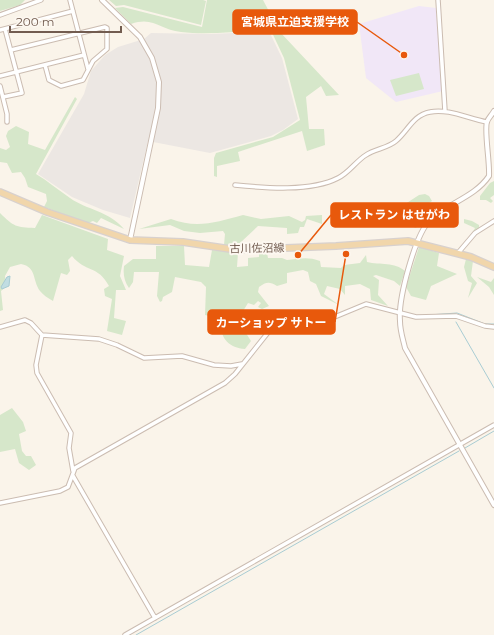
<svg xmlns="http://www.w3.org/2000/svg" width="494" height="635" font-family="Montserrat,'Noto Sans JP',sans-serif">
<rect width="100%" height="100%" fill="#faf4ea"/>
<path fill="#ece7e3" d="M267,27L282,58L298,119L283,130L271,136L210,153L148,141L130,218L103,210L72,197L38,174L84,94L91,71L105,55L118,47L144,39L151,33L211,34L258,32Z"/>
<path fill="#f1e7f7" d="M419,6L436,8L443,91L396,102L366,78L359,24Z"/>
<path fill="#d6e7ca" d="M0,0H25L20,5L0,11Z
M109,0H203L206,1L201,25L124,5L116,6Z
M207,0H263L280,32L339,95L326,96L321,86L306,97L309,129H324L325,145L307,151L302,131L238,152L240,161L217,166V177L214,176V158L216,153L273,137L300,120L284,58L268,24L258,30C233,32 206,35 181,32C160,30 154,16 131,24L115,8L123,7L202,27Z
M419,73L424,89L396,96L390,80Z
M75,97L77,99L36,174C48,181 58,190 70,198C87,210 109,211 124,229L101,218L97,223L93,221L88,223L44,207L47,201L46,194L28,187L25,178L21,172L12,173L7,163L0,162V148L6,150L10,147L6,136L8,131L16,126L29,132L28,144L45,150Z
M494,181V195L490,198L493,201L491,203L486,200H480V196L490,183Z
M425,194L429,196L432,201C421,207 423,220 416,228L411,226L406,221L402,224L395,225L388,215V210L399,208L419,195Z
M0,213C14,227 16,227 35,228L42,215L108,239L107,250L124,256L120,276L126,290H116L114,318L126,321L122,335L107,331L112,299L105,296L104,289L109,286C98,265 86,273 72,256L68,260L70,271L67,275L61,273L53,301C48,298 43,295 40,291C32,280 37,267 21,264L10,267L5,276L6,286L1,291L3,310L0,311Z
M243,215L261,219L289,216L302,222L305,220L306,216L322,215V224L307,219L304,227H300L298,233L287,234V228L258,226L240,243V247L224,245L225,234L223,231L200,233L184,231L170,225L139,229L171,219C197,229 217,222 243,215Z
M464,219L472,221L479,225V228L471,235L475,228L464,223Z
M156,246H184L185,265L209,267L212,250L238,253L237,267L248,266V258L259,257V253H267L268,258H282L287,260C299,259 307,256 320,261L321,267L341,268L344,265L360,263L366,255L367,262C380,265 395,262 405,271L400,286L394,281L376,275L373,276L379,280L378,295L388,306L371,300L370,289L360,284L345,286V295L340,289L327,286L324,294L339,305L321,296L316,284L310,281L308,272L303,270L287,273V283L277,286C269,281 266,282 259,287L258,292L269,306L262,309L258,307L261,303L258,301L254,305L248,303L240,316L242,327L251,341L245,349C228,348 219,337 221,319L205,315L206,287L201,282L175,277L172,292L163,297L162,301L160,302L157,296L159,272H134L133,282L129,288C124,281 123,274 124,266L133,259H156Z
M419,247L439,253L437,266L457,274L431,286L426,300L411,296L406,287Z
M466,259L473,261L471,276L477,283L468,298L472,283L468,281L464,267Z
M477,277L491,282L494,278V295L489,287Z
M12,408L23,422L26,431L19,434L22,451L26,456H31L36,465L29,470L19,463L15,449L0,452V415Z"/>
<path fill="#c1dde2" stroke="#a8ccd3" d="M10,276L9,286L2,289L1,287L7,277Z"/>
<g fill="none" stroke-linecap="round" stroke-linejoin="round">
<path stroke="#a8ccd3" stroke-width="1" d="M429,315L457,313L485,324H494
M456,322L494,388
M465,448L494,431
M136,635L459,451"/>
<g stroke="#cbbcb1" stroke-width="5.5">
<path id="minor" d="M70,0L88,69
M438,0L445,111
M0,15L41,0
M0,30L73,11
M11,50L105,27L107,28V49L93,61L83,80L61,86L49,80L45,65
M0,76L84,55
M0,86L7,114V122
M3,97L22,93L5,29
M235,185C265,188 311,192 338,178C349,173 356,161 366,155C375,149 388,148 396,141C408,131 413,115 430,112C448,108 469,119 487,122
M458,253L475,233L494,221
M0,327L25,320L31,323L42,335L99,339L117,345L144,358L182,356L214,365L231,366L242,364
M42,335L36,365L37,373L71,433L69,448L73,471
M73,476L155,618
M0,503L60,491L68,487L75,468L225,383L235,374L270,330L275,328L337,316L366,304L416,317L456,316L485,326L494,327
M125,635L494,425"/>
</g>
<g stroke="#cbbcb1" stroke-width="6">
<path id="tertiary" d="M102,0L140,37L152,58L159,82L158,108L130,240
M494,111C492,115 488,118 487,122C484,130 490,163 489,176C475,197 448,203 430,220C415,235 398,299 400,321C400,331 403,339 405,348L494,505"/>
</g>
<g stroke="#d8d1ce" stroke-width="8">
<path id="primary" d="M0,192L47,212L130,240L183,242L237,250L336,246L408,241L471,257L494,267"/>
</g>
<use href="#minor" stroke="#fff" stroke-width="3.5"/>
<use href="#tertiary" stroke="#fff" stroke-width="4"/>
<use href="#primary" stroke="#f1d6ab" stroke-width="5.5"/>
</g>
<g text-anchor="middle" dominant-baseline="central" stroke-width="4" stroke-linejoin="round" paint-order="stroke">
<g font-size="11" fill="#725c50" stroke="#fdf8f1">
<text transform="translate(257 248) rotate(-1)">古川佐沼線</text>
</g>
</g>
<path fill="none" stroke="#e8590c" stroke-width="1.5" d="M404 55L357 22M298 255L331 215M346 254L335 322"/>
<g fill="#e8590c" stroke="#fdf8f1" stroke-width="1.5">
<circle cx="404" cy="55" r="4"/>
<circle cx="298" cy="255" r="4"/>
<circle cx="346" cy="254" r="4"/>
</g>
<g fill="#e8590c" stroke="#e8590c" stroke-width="1.5">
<rect x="233" y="10" width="124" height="24" rx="4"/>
<rect x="331" y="203" width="127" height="24" rx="4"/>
<rect x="208" y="310" width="127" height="24" rx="4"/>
</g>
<g font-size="12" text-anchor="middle" font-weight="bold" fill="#fff">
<text x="295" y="26">宮城県立迫支援学校</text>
<text x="394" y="219">レストラン はせがわ</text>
<text x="271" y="327">カーショップ サトー</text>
</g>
<path d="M10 26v6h111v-6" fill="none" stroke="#725c50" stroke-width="2"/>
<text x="16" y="26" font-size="12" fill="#725c50" stroke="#fdf8f1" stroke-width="3" paint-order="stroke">200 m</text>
</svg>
